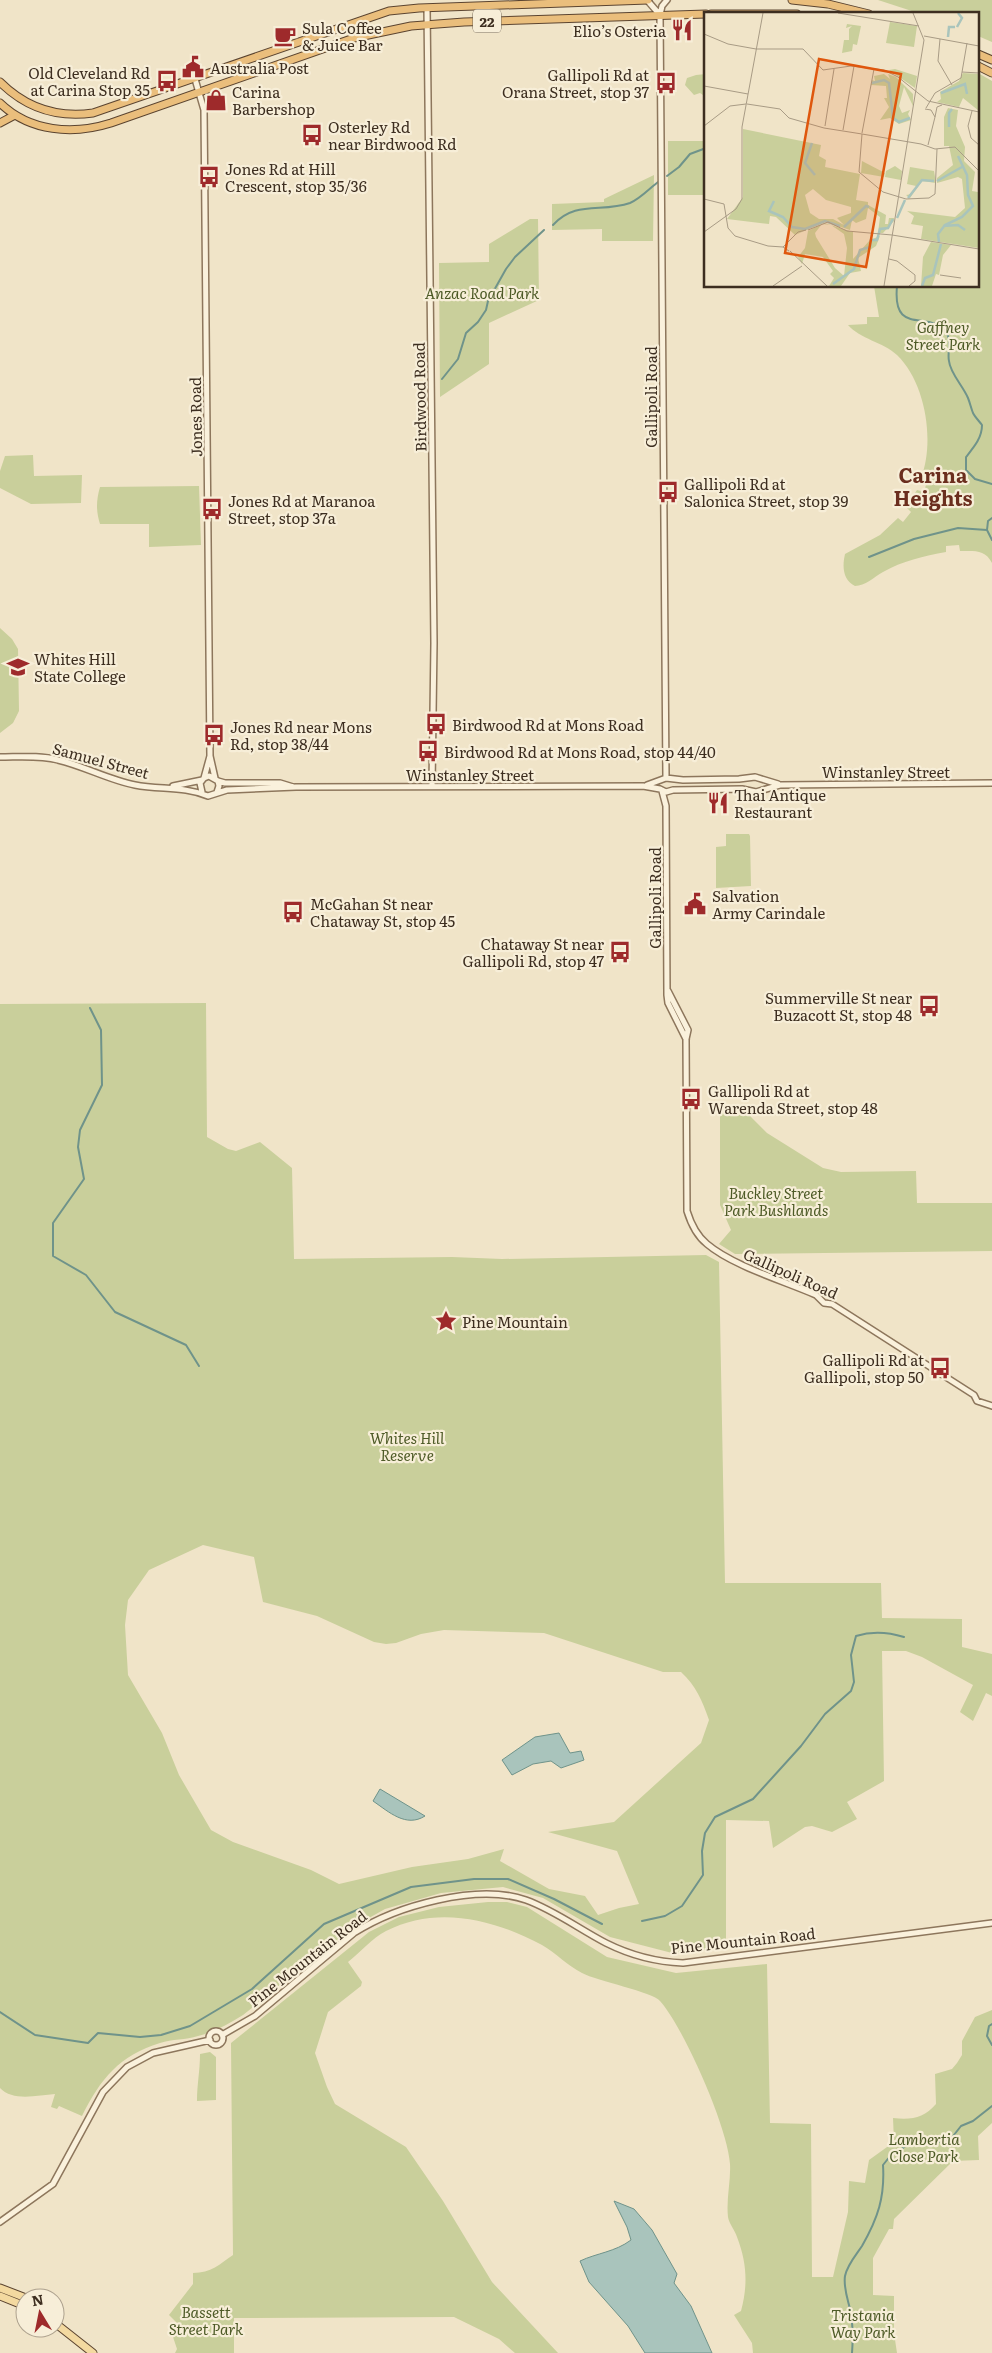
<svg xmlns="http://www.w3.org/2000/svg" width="992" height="2353" font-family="Literata,serif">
<rect width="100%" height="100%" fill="#f0e4c8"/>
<path fill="#c9cf9b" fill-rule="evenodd" d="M878,0H992V42L978,36V14H921Z
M978,73L992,81V563C985,549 974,551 960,551L959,545L946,546V552C924,556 902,561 883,572C874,577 865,586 855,586C843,580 842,567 845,554L880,535L898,518L903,522L911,512L906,507L917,490L924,492L927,481L921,478C935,442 926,383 897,355C883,342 860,339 848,325L867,324V317H879L874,286H978Z
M706,74V97L700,93L694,95L685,85L687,78L696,75Z
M668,141H706V195H668Z
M654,175L653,241H602V229L552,230V204L604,202V199Z
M530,219H538L539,300L489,323V364L440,397L439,263L489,262V244Z
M33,455L34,476L82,475L81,503L31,504L0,488V471L5,456Z
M199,486L201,545L149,547V524H100C96,511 96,501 100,487Z
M0,628L12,639L18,649L19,711L13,723L0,733Z
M726,834H749L750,836L751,886L716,888V847L726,846Z
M206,1003L207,1137L228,1149L236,1151L260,1142L292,1168L294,1259L452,1257L502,1259L706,1255L719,1262L725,1583H881L882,1618L962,1619V1647L992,1654V1696L986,1693L973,1721L960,1712L973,1685L922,1657L906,1651H882L884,1781L847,1802L857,1819L832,1832L812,1826L805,1827L773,1848L769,1821L726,1820V1947L676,1954L610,1937L543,1898L503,1887L441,1893L385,1909L360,1923L243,2015C229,2024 214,2032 198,2036C186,2040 172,2039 160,2043C119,2056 101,2078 82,2116L59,2106L57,2109L51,2107L55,2094C38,2095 13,2102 0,2088V1004ZM203,1545L254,1557L263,1602L317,1616L374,1642L386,1644L396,1643L421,1634L444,1630L544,1633L663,1672H681C696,1686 702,1700 709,1720L701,1743L614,1822L548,1832L617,1851L639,1904L619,1908L598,1915L585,1896L549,1889L500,1861L504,1849L468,1859L412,1867L339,1884L311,1870L233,1842L211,1830L179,1775L162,1733L128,1675L125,1625L128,1600L149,1570Z
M720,1108H747L751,1117L767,1133L823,1168L841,1172L916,1171L917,1203H992V1251L735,1254L719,1244L731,1230L720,1205Z
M488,1902H507L527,1907L607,1957L676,1973L767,1964L770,2123L811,2124L812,2277H833L848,2212L849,2181L865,2183L869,2160L894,2142L893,2118C912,2120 924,2118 936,2104L935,2074L952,2069L957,2063L962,2055V2041L975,2017L992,2010V2123L978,2136L979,2160L953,2161L894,2219L893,2229H889L873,2258V2295L894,2296V2333L897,2353H753L752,2343L734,2315L741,2311C748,2285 747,2263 737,2237C735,2230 729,2224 728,2217C726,2199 731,2181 730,2164C728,2128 684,2028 660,2001C653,1992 597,1981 582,1973C568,1966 556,1953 542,1945C493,1919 437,1905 386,1931C372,1938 360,1953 348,1962L362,1982L361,1986L328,2012L315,2053L327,2087L335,2104L406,2147L443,2201L492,2282L558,2353H515L499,2339L454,2317L234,2318V2353H175L177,2349L173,2337L178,2332L177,2323L169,2315L193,2284V2273C211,2273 220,2264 233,2255L231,2043L369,1932L399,1917L439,1907Z
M210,2052L216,2057V2100L197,2101C197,2084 200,2071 200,2054Z"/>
<path fill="#a9c4bc" stroke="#6f938a" d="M559,1733L570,1753L581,1751L584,1760L561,1768L551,1761L533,1764L512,1775L502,1760L535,1737Z
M380,1789L425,1816C406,1828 389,1812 373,1801Z
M614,2201L634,2209L652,2230L677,2274L674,2283L691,2306L712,2353H645L628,2326L589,2282L580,2261C597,2253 615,2252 631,2240L627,2227Z"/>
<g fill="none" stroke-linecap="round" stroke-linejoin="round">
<path stroke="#6f938a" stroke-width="2" d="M667,176L679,167L690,154L706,148
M553,225C576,200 601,213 630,203C640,199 650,188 658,182
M897,286C892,339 931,307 947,334C952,342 947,352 949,361C950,373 963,386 968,398C970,403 971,408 973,413C975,417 979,421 982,425C982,438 974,447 966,457V470L975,479L992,484
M442,379L458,359L466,333L478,322L486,310L488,301L506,269L515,257L544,230
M992,518L988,521L987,530L992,540
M869,557L914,539L958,528L987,530
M90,1008L101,1030L102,1085L80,1130L78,1147L84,1179L53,1223V1256L86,1275L115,1312L186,1345L199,1366
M642,1921L665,1916L682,1906L703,1875L702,1851L705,1833L715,1817L753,1799L801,1746L825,1714L851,1691L854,1682L851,1655L856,1636C872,1631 888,1632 904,1637
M0,2012L35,2035L88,2043L98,2033L140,2037L161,2035L190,2026L252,1989L324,1924L411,1887L474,1879H508L554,1899L602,1924
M992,2024L989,2026L987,2036L992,2045
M852,2353C853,2340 853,2327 851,2314C849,2302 843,2289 845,2276C847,2265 856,2255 862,2246C878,2218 885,2197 883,2165L891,2155L900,2151L908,2143L918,2140L943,2142L950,2140L961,2126L973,2121L992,2106"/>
<g stroke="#8d765c" stroke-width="8">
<path id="tertiary" d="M647,0L660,15
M427,8L434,643L432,786
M195,79L204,110L210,756L215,778
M0,757C19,757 40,755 58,760C84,766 109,780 135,785C160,790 184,786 208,796L227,790L296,787L643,786L660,789L666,792L673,790L742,789L756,792L780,785L992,783
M204,778L210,756
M666,778L660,15L662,6L667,0
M218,781L225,783H280L293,787
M647,785L666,778L683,780L739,779L755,777L778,784
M173,786L202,780
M662,791L666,806L667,995L668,1003L686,1039
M202,792L200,783L204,778L209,776L218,781L219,786L217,792
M668,991L688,1030L686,1039L687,1211C691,1224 697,1236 707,1244C733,1266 784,1281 816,1295L824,1303L832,1304L974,1395L977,1401L992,1406
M209 2038a7 7 0 1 1 14 0a7 7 0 1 1-14 0Z
M222,2035L255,2016L354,1933C396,1906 477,1883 526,1900C554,1910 579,1929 606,1943C630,1955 657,1962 683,1963L992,1923
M0,2222L53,2184L103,2092L127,2067L153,2053L210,2040"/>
</g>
<g stroke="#5b4430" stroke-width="9">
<path id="primary" d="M0,2288L26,2298
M0,2296L25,2306
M55,2323L93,2353"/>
</g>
<g stroke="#5b4430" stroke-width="9">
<path id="trunk" d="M792,0L828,4L869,14
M711,14H797
M978,54L992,60
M978,66L992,73
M0,82C26,108 57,118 93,113L389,11L419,8L648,0
M0,103C30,132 73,135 111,123L354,38L411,26L464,22L706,14
M0,123L15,115"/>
</g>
<use href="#tertiary" stroke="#faf1dc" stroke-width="5"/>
<use href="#primary" stroke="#f3d9a0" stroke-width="7"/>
<use href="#trunk" stroke="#eabe7c" stroke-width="7"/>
</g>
<defs>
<g id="restaurant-bare" transform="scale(1.725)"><path d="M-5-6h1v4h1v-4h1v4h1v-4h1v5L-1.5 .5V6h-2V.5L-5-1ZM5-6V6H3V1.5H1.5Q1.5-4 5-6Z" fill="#9e2a2b" stroke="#f7eed8" stroke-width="2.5" paint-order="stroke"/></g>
<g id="cafe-bare" transform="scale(1.725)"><path d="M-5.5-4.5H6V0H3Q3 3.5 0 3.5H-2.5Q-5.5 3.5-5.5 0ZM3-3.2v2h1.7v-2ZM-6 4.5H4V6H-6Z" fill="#9e2a2b" stroke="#f7eed8" stroke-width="2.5" paint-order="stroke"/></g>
<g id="civic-bare" transform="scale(1.725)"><path d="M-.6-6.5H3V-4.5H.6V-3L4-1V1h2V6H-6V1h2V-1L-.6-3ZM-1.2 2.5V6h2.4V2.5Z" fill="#9e2a2b" stroke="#f7eed8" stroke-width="2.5" paint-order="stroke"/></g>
<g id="bus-bare" transform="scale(1.725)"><path d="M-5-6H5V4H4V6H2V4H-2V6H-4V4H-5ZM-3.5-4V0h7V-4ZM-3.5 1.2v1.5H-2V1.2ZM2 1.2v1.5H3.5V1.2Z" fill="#9e2a2b" stroke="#f7eed8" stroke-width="2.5" paint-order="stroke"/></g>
<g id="shop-bare" transform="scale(1.725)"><path d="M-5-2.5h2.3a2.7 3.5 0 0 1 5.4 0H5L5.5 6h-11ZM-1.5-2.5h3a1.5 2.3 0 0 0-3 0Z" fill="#9e2a2b" stroke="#f7eed8" stroke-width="2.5" paint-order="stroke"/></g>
<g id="school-bare" transform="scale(1.725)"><path d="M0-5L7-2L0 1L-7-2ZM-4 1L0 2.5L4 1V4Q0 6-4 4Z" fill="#9e2a2b" stroke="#f7eed8" stroke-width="2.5" paint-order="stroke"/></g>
<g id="sight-bare" transform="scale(1.725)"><path d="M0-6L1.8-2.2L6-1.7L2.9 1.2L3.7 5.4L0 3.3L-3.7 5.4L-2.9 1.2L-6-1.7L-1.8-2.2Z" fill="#9e2a2b" stroke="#f7eed8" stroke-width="2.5" paint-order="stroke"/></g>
</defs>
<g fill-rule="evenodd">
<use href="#restaurant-bare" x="682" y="30"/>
<use href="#cafe-bare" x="285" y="36"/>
<use href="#civic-bare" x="193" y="67"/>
<use href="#bus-bare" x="167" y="81"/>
<use href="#bus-bare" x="666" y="83"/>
<use href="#shop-bare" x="216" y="100"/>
<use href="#bus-bare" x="312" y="135"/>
<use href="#bus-bare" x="209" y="177"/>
<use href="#bus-bare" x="668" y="492"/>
<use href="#bus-bare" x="212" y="509"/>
<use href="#school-bare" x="18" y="667"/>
<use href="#bus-bare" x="436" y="724"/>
<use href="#bus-bare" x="214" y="735"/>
<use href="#bus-bare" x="428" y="751"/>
<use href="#restaurant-bare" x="718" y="803"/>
<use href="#civic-bare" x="695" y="904"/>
<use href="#bus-bare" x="293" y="912"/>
<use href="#bus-bare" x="620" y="952"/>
<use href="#bus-bare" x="929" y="1006"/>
<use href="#bus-bare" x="691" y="1099"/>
<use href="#sight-bare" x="446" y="1321"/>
<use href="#bus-bare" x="940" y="1368"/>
</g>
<g text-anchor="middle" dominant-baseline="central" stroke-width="4.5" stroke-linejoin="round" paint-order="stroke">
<rect fill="#f7eed8" stroke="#756857" stroke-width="1" x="473" y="9.5" width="28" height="23" rx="4"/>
<g font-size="14" font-weight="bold" fill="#3d2e20">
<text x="487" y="21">22</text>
</g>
<g font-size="15" fill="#3d2e20" stroke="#f7eed8" text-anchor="start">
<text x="302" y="27">Sula Coffee<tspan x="302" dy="17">&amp; Juice Bar</tspan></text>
<text x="666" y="30" text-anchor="end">Elio’s Osteria</text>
<text x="210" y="67">Australia Post</text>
<text x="150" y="72" text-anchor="end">Old Cleveland Rd<tspan x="150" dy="17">at Carina Stop 35</tspan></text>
<text x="649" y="74" text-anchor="end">Gallipoli Rd at<tspan x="649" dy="17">Orana Street, stop 37</tspan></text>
<text x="232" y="91">Carina<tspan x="232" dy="17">Barbershop</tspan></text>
<text x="328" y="126">Osterley Rd<tspan x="328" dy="17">near Birdwood Rd</tspan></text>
<text x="225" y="168">Jones Rd at Hill<tspan x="225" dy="17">Crescent, stop 35/36</tspan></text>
<text x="684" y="483">Gallipoli Rd at<tspan x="684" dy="17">Salonica Street, stop 39</tspan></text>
<text x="228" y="500">Jones Rd at Maranoa<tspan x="228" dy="17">Street, stop 37a</tspan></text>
<text x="34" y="658">Whites Hill<tspan x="34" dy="17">State College</tspan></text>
<text x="452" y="724">Birdwood Rd at Mons Road</text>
<text x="230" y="726">Jones Rd near Mons<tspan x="230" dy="17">Rd, stop 38/44</tspan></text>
<text x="444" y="751">Birdwood Rd at Mons Road, stop 44/40</text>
<text x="734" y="794">Thai Antique<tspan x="734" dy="17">Restaurant</tspan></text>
<text x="712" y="895">Salvation<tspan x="712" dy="17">Army Carindale</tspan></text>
<text x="310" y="903">McGahan St near<tspan x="310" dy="17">Chataway St, stop 45</tspan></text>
<text x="604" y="943" text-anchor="end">Chataway St near<tspan x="604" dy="17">Gallipoli Rd, stop 47</tspan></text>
<text x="912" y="997" text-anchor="end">Summerville St near<tspan x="912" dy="17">Buzacott St, stop 48</tspan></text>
<text x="708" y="1090">Gallipoli Rd at<tspan x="708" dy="17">Warenda Street, stop 48</tspan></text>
<text x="462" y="1321">Pine Mountain</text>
<text x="924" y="1359" text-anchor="end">Gallipoli Rd at<tspan x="924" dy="17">Gallipoli, stop 50</tspan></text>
</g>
<g font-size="15" font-style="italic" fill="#4d5a26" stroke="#f7eed8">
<text x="482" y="292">Anzac Road Park</text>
<text x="943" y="326">Gaffney<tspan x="943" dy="17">Street Park</tspan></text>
<text x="776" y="1192">Buckley Street<tspan x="776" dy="17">Park Bushlands</tspan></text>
<text x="407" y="1437">Whites Hill<tspan x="407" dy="17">Reserve</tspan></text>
<text x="924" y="2138">Lambertia<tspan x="924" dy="17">Close Park</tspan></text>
<text x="206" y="2311">Bassett<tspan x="206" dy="17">Street Park</tspan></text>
<text x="863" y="2314">Tristania<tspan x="863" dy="17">Way Park</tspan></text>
</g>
<g font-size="15" fill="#3d2e20" stroke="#f7eed8">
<text transform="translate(419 397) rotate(-91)">Birdwood Road</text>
<text transform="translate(650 397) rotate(-90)">Gallipoli Road</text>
<text transform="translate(195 417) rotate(-91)">Jones Road</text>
<text transform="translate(101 760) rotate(15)">Samuel Street</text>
<text x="886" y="771">Winstanley Street</text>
<text x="470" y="774">Winstanley Street</text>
<text transform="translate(654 898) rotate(-90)">Gallipoli Road</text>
<text transform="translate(791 1273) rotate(24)">Gallipoli Road</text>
<text transform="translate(743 1940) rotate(-6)">Pine Mountain Road</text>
<text transform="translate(307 1958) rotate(-38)">Pine Mountain Road</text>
</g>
<g font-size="20" font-weight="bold" fill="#6b2e1e" stroke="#f7eed8">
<text x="933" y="474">Carina<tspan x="933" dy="23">Heights</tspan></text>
</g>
</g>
<g transform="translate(704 12)">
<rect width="275" height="275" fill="#f0e4c8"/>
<path d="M186,10L213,14L210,35L182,31ZM143,12L157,14L153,33L149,32L148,39L138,41L140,28H145V17L148,14L142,16ZM191,57L213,64L211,76L185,58ZM259,61L275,62V99L259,86L255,95L233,90L237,87L236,80L255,69ZM180,62L186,67L184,62L192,65L209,82V94L200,75L195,94L198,101L206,98L204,102L207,108L195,112L186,106L176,108L185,95L180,86H183L182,74L167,73L168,68L171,69L170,64ZM244,96L254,98L252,114L261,135L260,149L271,160L268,179L274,180L275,236L217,227L219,214L207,212L210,204L203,199L251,205L261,196L258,167L254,165L233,171V166L249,153L245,134H240V105ZM39,117L117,133L115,144L122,148L121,155L156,162L152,188L164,190V193L182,203L181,212H184L185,206H190V209L179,221H174L176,205L164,196L162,207L152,211L148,208L146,218L121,210L91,223L72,205L66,204L65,212L23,207L39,185ZM109,177L122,188L147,195V201L133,206L140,213L129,207H115L106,201L101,183ZM158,149L181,161L180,165L157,161ZM191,154L198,159L197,168L181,165L182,159ZM206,155L230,159L232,171L218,169L206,186L202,183L208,182L212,174L203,172ZM120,211L149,220V247L166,228L176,224L172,234L154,246L157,259L146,261L137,274H125L130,266L126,262L129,259L119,245L101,242L98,252L94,245L101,236L104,219ZM118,212L127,213L140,222L143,236L140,264L131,256L112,225L111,221ZM227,230L247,233L239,243L235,263L232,262L228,274H217L219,245Z" fill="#c9cf9b" fill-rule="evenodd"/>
<path fill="none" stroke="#a9c4bc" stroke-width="2.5" d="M253,15L258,6L254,1M244,25L245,15H251M168,71L180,68L185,71L189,106L195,110L206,106M237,81L261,72L263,82M245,115V101L248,97M108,131L101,151L111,163M233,169L258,155M204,186L218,168L230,169M70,189L65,199L79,205L88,215L101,217L121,209L136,214M193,206L201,188M239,214L254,213L261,218M140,215L162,194L165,195M235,230L234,222L241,213L258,205L269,194L264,183L263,163L254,144M129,272L150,257L156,238L166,235L167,228H173L176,217L184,216L189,207M218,274L221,266L229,263L237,232"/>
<path fill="none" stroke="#a89b85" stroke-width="1" d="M134,1L215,14M0,22L24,32L52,37H99L119,58L147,54L180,58L194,65L224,89L275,100M220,24L275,34M236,27L234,49L248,73M258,60L275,61M0,74L44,82M43,92L76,97L85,106L120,116L158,122L155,160L179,180L202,187L225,186L231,182L233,137M222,96L231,81L257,66L263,31M221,97L227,98L231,105L224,133M268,99L264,114L267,126L275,133M231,105L233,95L238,93M0,114L26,94L42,92M121,114L130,57M139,118L150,54M158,121L170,57M158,122L217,132L231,137L251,135L275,159M0,187L20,192L24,216L31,224L64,234L79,235L85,239M104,218L124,210L143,219L188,223M0,220L32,197L38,187V115L59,1M188,223L275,237M79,235L94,220L102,218M86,239L123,274M185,247L193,249L211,263V269L205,274M236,263L257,266M69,274L98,254M180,274L220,28L209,1"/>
<path fill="#df570d" fill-opacity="0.15" stroke="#df570d" stroke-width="2.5" d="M115,47L197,62L162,255L81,241Z"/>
<rect width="275" height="275" fill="none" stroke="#3d2e20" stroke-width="2.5"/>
</g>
<g transform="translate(40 2313) rotate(350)"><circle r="24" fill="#f7eed8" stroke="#ada18e"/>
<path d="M0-4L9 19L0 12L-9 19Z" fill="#9e2a2b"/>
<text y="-8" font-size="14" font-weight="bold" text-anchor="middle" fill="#3d2e20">N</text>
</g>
</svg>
